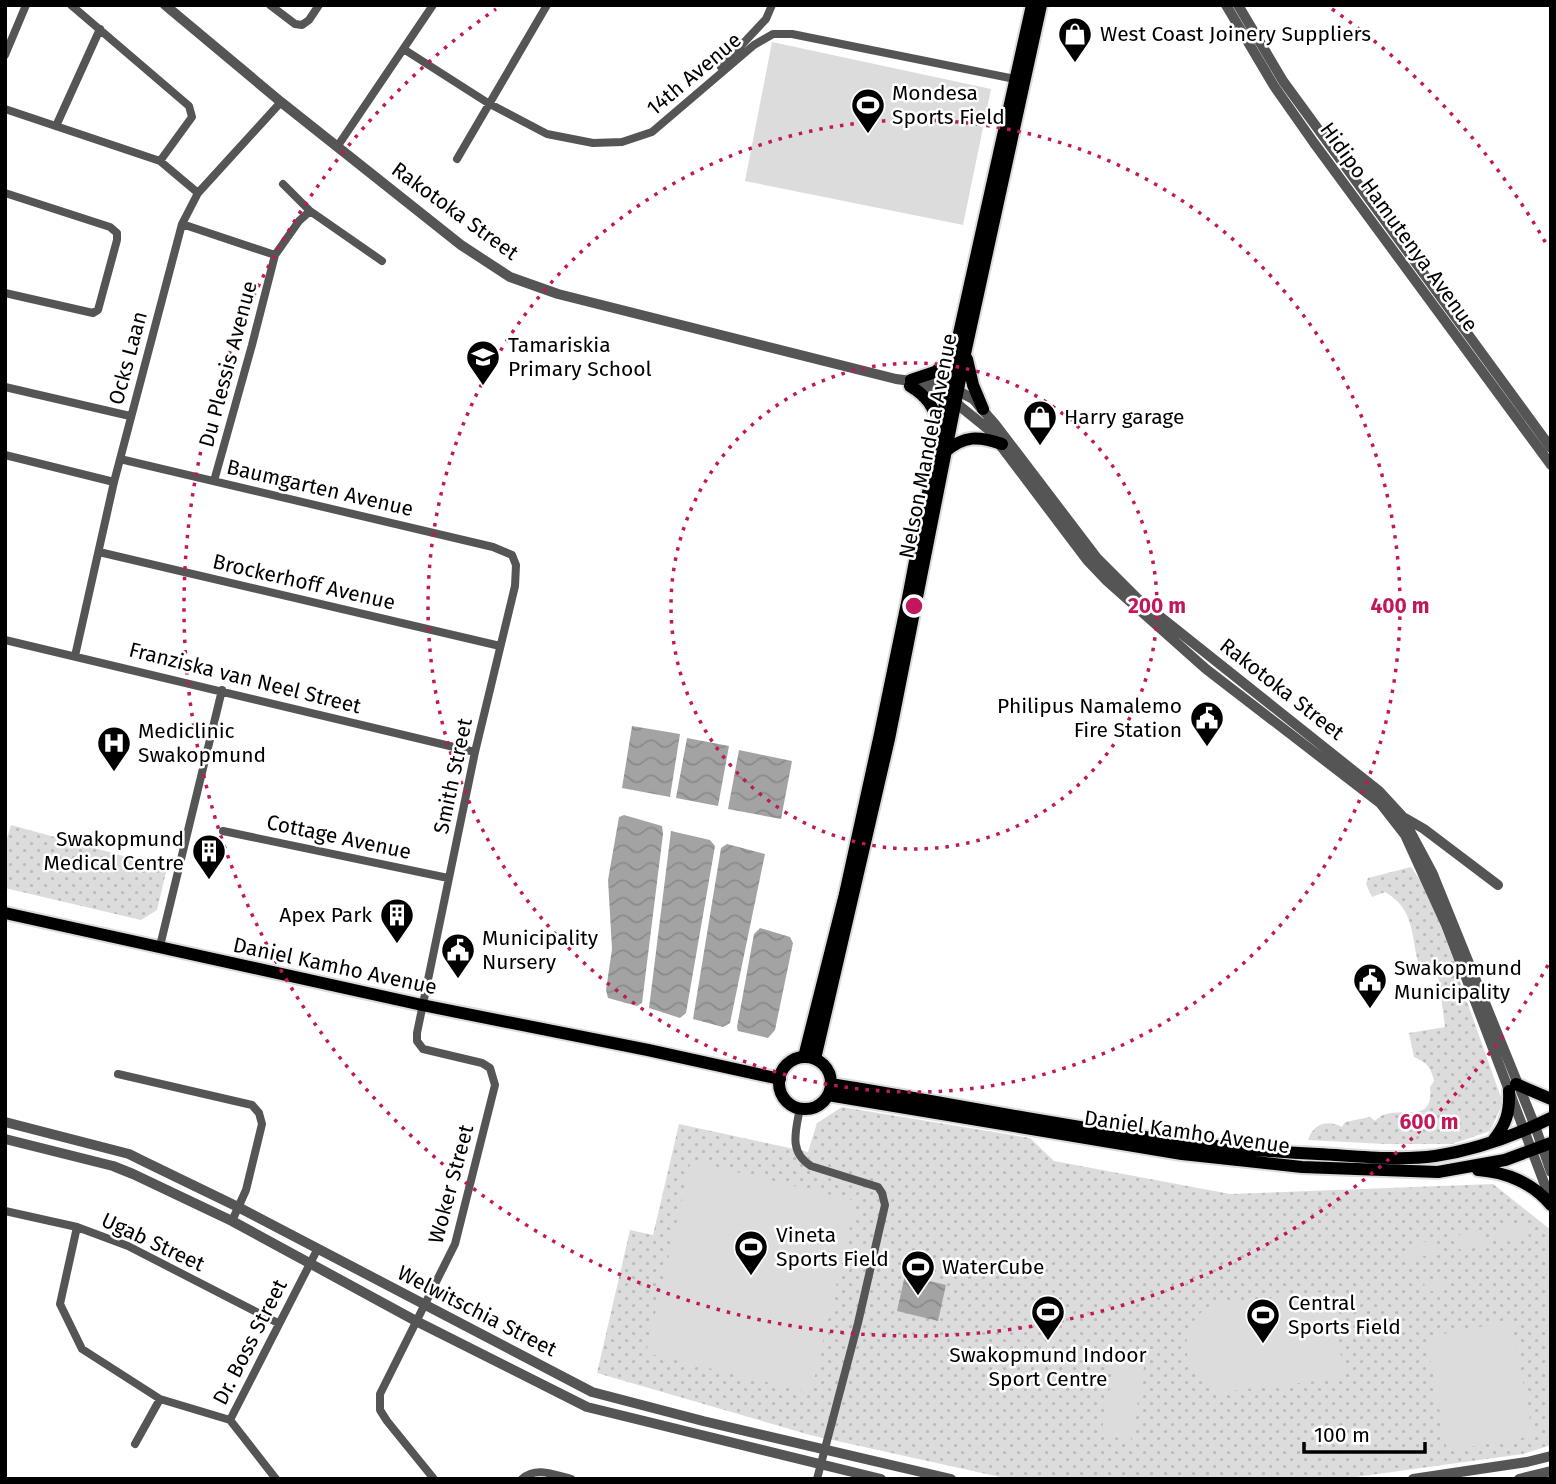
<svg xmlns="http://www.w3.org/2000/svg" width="1556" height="1484" font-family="'Fira Sans',sans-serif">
<defs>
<pattern id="green-dots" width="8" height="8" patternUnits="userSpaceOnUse" patternTransform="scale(1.75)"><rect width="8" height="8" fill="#dcdcdc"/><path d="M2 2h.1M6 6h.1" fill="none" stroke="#bbb" stroke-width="1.8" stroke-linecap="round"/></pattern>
<pattern id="water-waves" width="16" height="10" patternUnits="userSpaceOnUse" patternTransform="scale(1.75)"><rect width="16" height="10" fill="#a3a3a3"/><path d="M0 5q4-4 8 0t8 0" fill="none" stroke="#8b8b8b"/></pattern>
</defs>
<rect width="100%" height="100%" fill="#fff"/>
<path fill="url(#green-dots)" d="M11,825L167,868L157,910L141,920L5,888V845Z
M1411,867L1427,890L1455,964L1412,972L1411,966L1418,962C1411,933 1414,909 1385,892L1372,897L1366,884L1368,878Z
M1455,968L1503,1103L1490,1131L1452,1144H1384L1308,1140C1313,1124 1327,1119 1342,1127L1345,1122L1370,1117L1375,1121C1392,1100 1435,1130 1430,1087L1434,1081C1431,1067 1427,1063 1414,1057L1409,1033L1445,1027L1438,973Z
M842,1107L1030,1138L1054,1161L1230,1194L1493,1184L1551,1230V1445L1523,1454L1341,1479H1009L810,1435L597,1373L630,1230L653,1235L679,1124L808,1152L817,1123Z"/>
<path fill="#dcdcdc" d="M772,42L991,89L963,225L745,181Z
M691,1161L856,1201L811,1393L646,1353Z
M1526,1224L1529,1238L1499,1243L1497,1229Z
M1481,1231L1484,1245L1455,1250L1453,1236Z
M1435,1240L1437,1254L1407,1259L1405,1245Z
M1444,1279L1446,1289L1426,1292L1424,1283Z
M1332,1291L1344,1378L1221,1392C1179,1382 1174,1320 1214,1305Z
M1512,1321L1533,1436L1447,1451L1426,1337Z
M1117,1350L1146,1356L1131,1440L1101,1435Z"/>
<path fill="url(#water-waves)" d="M632,726L680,734L670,797L622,788Z
M687,738L729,746L718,806L676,798Z
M739,750L792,761L781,819L728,809Z
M624,815L662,826L663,834L642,1003L637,1006L608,998L606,990L612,949L608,880L619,817Z
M671,831L710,840L715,846L686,1013L680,1018L649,1008Z
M727,844L765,854L730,1023L723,1027L693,1019L721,848Z
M760,928L790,937L793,943L775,1030L768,1038L738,1031L737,1027L754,934Z
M905,1275L946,1285L938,1321L897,1311Z"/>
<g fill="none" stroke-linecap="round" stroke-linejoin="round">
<g stroke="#dbdbdb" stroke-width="16">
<path id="primary" d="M967,359L973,385L983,409
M911,380L935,372L954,356
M910,386C927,396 934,407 939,426
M945,452C964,435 979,436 1002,444
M5,913L422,1005L648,1050L780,1079
M804,1057L845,894L880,734L908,598L954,356L1032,5
M779 1083a26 26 0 1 1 52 0a26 26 0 1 1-52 0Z
M815,1059L889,739L966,349L1041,5
M831,1084C993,1110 1154,1147 1318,1154C1356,1156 1398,1161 1435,1156C1475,1150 1514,1136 1551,1118
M1516,1084L1551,1099
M828,1095L1182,1154L1302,1167L1438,1172L1505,1160L1551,1143
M1492,1142C1506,1125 1510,1113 1509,1091
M1478,1170C1506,1172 1533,1183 1551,1205"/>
</g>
<path stroke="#555" stroke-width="8" d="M71,5L189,106L192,117L160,161
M270,5L295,24L302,25L309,20L319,5
M405,50L488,103L547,134L593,143L622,142L652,132L754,45L773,34H792L1020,80
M5,55L26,5
M721,67L766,19L772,5
M5,109L160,161L198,193
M56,126L100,29
M337,147L433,5
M457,159L547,5
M283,184L310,211
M5,193L110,227L117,233V240L98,310L93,313L5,293
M182,224L275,255
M5,387L130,416
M5,455L114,482
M120,459L493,547L512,555L516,565L515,586L475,752L417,1033V1041L423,1049L482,1063L490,1068L495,1085L455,1244L380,1394V1410L387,1421L434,1479
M214,481L252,345L275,255L299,221L310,211L382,261
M99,552L500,646
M5,640L475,752
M75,656L114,482L182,224L198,193L281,102
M223,831L448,878
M160,946L222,690
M118,1074L252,1105L259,1113L262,1124L246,1190L232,1221
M800,1108C796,1130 788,1152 811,1166L878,1187L882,1193L885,1205L858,1323L817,1479
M5,1211L77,1227L128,1246L278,1323
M77,1227L60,1304L82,1349L160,1399L230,1420
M230,1420L317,1250
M230,1420L276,1479
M135,1444L160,1399
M522,1479C536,1466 555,1475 571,1479"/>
<path stroke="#555" stroke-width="10" d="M165,5L281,102L461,245L510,277L558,294L717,334L896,379L949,386L973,399L995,424L1097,558L1138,599L1379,791L1402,816L1432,872L1535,1126L1551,1172
M1226,5L1274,86L1314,143L1551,465
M1238,5L1283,81L1551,448
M915,387L956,403L988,429L1087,560L1107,581L1206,669L1380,803L1405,835L1446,925L1551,1201
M1405,818L1424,829L1498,885
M5,1122L129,1154L141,1160L238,1207L592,1392L703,1421L951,1479
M5,1139L113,1166L133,1174L232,1221L416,1321L587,1407L881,1479
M1413,1479L1527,1462L1551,1456
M1519,1479L1551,1471"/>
<use href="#primary" stroke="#000" stroke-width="12"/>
</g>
<g fill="none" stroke="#c2185b" stroke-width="3.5" stroke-dasharray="3.5 7">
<circle cx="914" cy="606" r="243"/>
<circle cx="914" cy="606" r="486"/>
<path d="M1548 965A729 729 0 1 1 496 9M1332 9A729 729 0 0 1 1548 247"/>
</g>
<defs>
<g id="shop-pin" transform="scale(1.75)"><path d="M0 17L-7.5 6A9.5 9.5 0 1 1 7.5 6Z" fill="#000" stroke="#fff"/><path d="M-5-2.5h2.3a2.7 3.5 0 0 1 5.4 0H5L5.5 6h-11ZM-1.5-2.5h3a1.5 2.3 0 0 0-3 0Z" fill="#fff"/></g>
<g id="stadium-pin" transform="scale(1.75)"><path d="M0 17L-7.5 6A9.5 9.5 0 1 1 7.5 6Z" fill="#000" stroke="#fff"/><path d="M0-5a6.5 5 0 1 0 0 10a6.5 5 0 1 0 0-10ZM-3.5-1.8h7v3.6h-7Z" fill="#fff"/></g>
<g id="school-pin" transform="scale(1.75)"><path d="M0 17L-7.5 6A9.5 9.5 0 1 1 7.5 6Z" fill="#000" stroke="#fff"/><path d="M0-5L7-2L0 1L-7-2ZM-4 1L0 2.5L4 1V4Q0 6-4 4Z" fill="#fff"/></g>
<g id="civic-pin" transform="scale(1.75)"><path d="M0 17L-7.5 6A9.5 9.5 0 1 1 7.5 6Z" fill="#000" stroke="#fff"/><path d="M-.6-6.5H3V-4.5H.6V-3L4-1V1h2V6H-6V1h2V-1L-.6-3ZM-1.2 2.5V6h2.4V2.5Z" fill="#fff"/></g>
<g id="hospital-pin" transform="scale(1.75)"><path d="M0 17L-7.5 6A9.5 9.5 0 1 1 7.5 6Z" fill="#000" stroke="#fff"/><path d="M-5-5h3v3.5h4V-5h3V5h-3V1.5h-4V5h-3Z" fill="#fff"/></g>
<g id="building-pin" transform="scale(1.75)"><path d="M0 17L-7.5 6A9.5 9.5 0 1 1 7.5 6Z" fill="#000" stroke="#fff"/><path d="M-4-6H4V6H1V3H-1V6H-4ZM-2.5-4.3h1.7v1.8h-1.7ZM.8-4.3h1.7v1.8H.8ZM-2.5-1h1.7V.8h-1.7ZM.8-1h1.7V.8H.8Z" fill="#fff"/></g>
</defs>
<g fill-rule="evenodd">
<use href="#shop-pin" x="1075" y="34"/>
<use href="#stadium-pin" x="868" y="105"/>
<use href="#school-pin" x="483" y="357"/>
<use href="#shop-pin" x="1040" y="417"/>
<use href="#civic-pin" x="1207" y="718"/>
<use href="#hospital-pin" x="114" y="743"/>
<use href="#building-pin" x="209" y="851"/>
<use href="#building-pin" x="397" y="915"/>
<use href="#civic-pin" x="458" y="950"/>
<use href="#civic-pin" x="1370" y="980"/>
<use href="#stadium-pin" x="751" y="1247"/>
<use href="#stadium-pin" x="918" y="1267"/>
<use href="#stadium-pin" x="1048" y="1312"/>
<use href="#stadium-pin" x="1263" y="1315"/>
</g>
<g text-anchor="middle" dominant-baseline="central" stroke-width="5" stroke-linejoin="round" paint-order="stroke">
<g font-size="21" fill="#000" stroke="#fff" text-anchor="start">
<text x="1100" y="34">West Coast Joinery Suppliers</text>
<text x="892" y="93">Mondesa<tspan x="892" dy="24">Sports Field</tspan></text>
<text x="508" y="345">Tamariskia<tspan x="508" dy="24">Primary School</tspan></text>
<text x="1064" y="417">Harry garage</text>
<text x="1182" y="706" text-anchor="end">Philipus Namalemo<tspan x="1182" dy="24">Fire Station</tspan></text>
<text x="138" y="731">Mediclinic<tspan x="138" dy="24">Swakopmund</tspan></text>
<text x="184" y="839" text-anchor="end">Swakopmund<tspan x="184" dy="24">Medical Centre</tspan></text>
<text x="372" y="915" text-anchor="end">Apex Park</text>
<text x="482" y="938">Municipality<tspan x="482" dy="24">Nursery</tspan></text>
<text x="1394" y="968">Swakopmund<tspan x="1394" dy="24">Municipality</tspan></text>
<text x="776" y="1235">Vineta<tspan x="776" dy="24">Sports Field</tspan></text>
<text x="942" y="1267">WaterCube</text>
<text x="1288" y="1303">Central<tspan x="1288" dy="24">Sports Field</tspan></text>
<text x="1048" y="1355" text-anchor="middle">Swakopmund Indoor<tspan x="1048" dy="24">Sport Centre</tspan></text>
</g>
<g font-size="21" fill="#000" stroke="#fff">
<text transform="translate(694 74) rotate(-40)">14th Avenue</text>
<text transform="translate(455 211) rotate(36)">Rakotoka Street</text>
<text transform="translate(1399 227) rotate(54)">Hidipo Hamutenya Avenue</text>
<text transform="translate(128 358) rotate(-75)">Ocks Laan</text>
<text transform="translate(228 364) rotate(-75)">Du Plessis Avenue</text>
<text transform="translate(928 446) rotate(-79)">Nelson Mandela Avenue</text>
<text transform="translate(320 488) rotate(13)">Baumgarten Avenue</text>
<text transform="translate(304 582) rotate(13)">Brockerhoff Avenue</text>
<text transform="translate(245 678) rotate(14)">Franziska van Neel Street</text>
<text transform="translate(1282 689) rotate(38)">Rakotoka Street</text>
<text transform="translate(453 776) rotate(-78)">Smith Street</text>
<text transform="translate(339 837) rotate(12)">Cottage Avenue</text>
<text transform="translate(335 966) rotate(12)">Daniel Kamho Avenue</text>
<text transform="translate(1187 1132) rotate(8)">Daniel Kamho Avenue</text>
<text transform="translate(451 1184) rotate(-75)">Woker Street</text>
<text transform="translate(153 1242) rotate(25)">Ugab Street</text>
<text transform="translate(477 1311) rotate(27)">Welwitschia Street</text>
<text transform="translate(250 1342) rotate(-63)">Dr. Boss Street</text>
</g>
</g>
<circle cx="914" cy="606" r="10" fill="#c2185b" stroke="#fff" stroke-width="3.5"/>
<g font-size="21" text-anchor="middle" font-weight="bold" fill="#c2185b" stroke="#fff" stroke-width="5" stroke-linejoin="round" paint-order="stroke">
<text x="1157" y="613">200 m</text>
<text x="1400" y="613">400 m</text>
<text x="1429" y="1129">600 m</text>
</g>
<rect width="1556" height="1484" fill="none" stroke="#000000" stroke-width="14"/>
<path d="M1304 1442v10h121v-10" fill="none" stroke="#000000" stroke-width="3.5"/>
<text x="1314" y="1442" font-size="21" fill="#000000" stroke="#ffffff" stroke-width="5" paint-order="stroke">100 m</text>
</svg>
